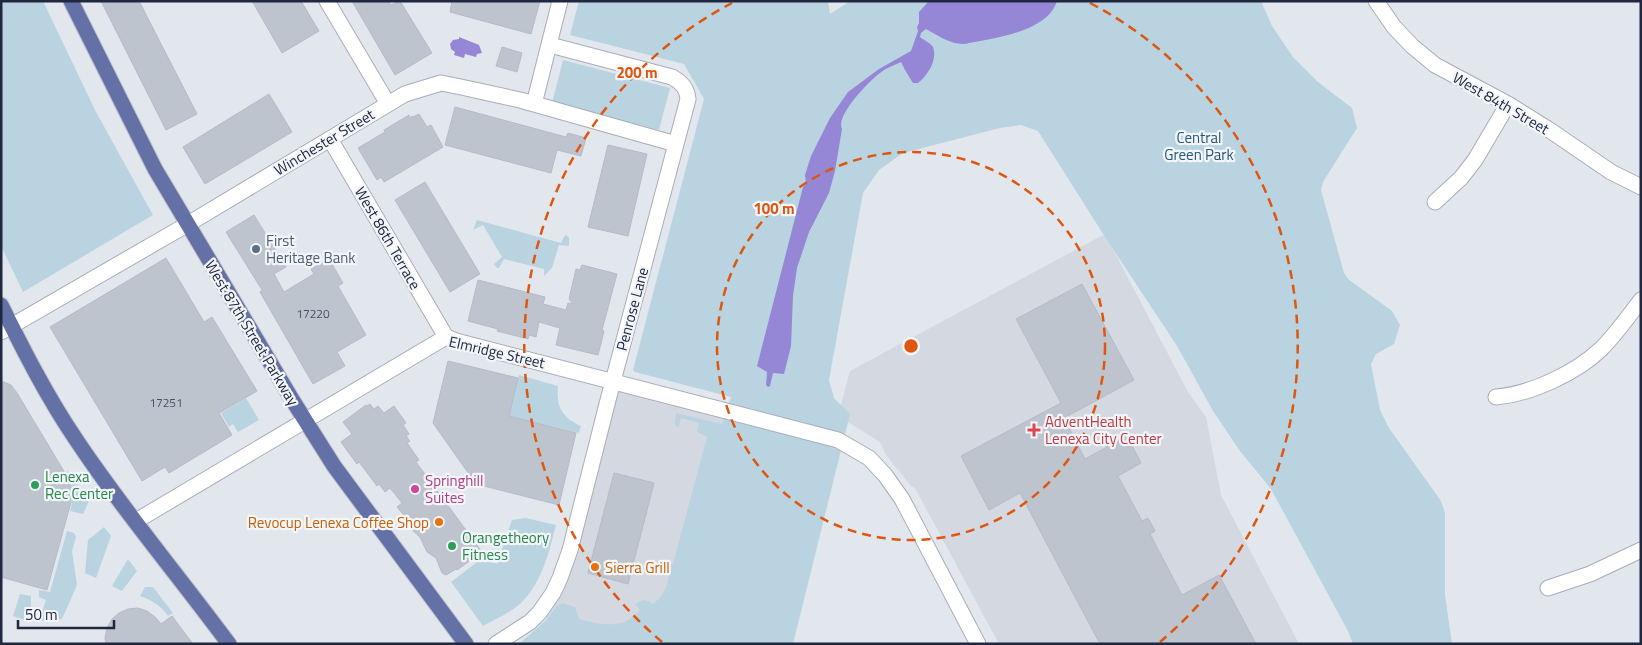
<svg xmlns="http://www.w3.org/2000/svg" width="1642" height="645" font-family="'Titillium Web',sans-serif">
<rect width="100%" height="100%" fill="#e2e7ed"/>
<path fill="#d3d8e1" d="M1105,234L1188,392L1206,417L1221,495L1299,644H999L915,488L911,486L886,455L880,442L838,416L850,371Z
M614,384L728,412L675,605L619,639L539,615L548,604Z"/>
<path fill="#b9d4e0" d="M1,1H43L96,112L153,215L23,292L1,246Z
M579,1H828L830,14L850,1H1261L1272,26L1293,57L1318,82L1352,108L1357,128L1323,182L1321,190L1344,273L1348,279L1392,311L1400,325L1394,344L1376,354L1371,364L1380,410L1389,428L1441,501L1445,513V595L1452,644H1353L1348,631L1271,489L1240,451L1213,411L1177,346L1105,237L1038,131L1021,125L1000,128L903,153L879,170L863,193L829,380L834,398L850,414L793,644H519L545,621L557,606L562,603L575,607L579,619C600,625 625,630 640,610L635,604C643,600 645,598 653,604C662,598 671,583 668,572L662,573L660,570L664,564H673L707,437L697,432L699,423L681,418L678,428L675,424L676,413L722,424L731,397L635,372L633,370L704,99L684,64L570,35Z
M563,60L670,88L659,130L552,103Z
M477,220L561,243L565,235L569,237V246L559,245L552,268L544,276V269L504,259L499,268H497L494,264L502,257L483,225L473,230Z
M519,375L558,386C556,407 562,417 581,426L579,433L509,416Z
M246,398L259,420L238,432L233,424L229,427L221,413Z
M67,470L89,501L83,514L70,511C76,492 68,485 67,470Z
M526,518L556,525C549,553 542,582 521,603C510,613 495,619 483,626L451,582L481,559L497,564L512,520Z
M104,527L111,536L96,578L85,573L88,540Z
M67,531L74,533L76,537L72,551L77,585L62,619L39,621L46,600L39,597V590L50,592Z
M128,559L137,571L122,591L112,586Z
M145,587H153L173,613L168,616C161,606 152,600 140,596Z
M20,594L31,596V622L13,616Z"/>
<path fill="#9686d6" d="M929,1H1057C1047,33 992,38 965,44C949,44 939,36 926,29L921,33L920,37C924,40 930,43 933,47C938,60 927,76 918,83H913L905,70L901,62C895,65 886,68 880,73C869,81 835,116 842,129L835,171L829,193L809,232L797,268L793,296L791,346L784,374L773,373L770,386L768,387L766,385L767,372L757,366L803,187L806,184L805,175L811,156L830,118L848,92L879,69L911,51L918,31L917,27L919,23V12Z
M459,37L479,45L482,53L477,54L476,57L465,54L464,58L454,55L455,52L451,49L450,44L453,40L459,39Z"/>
<path fill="#bec4ce" stroke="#b4bbc8" d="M101,1H139L197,114L166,130Z
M252,1H301L319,31L282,53Z
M352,1H388L391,5L400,1L432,53L395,75Z
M452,1H540L531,34L450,12Z
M502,47L522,53L517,72L496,66Z
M269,94L292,132L205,184L183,147Z
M455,107L566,137L568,133L586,138L581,156L557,150L551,173L445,145Z
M419,114L427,127L431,125L443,147L384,182L381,177L377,180L358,148L385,132L384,130L409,115L410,118L413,116V117Z
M608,145L647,154L628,236L588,227Z
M425,182L480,274L450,292L395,200Z
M254,215L286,267L274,274L284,292L314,274L311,269L329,259L343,283L338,286L366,335L337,352L345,366L313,384L260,292L262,290L226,232Z
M166,258L204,322L212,317L257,391L219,413L232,435L169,473L165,467L142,481L50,327Z
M582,265L617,274L602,330L604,331L598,355L556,345L560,328L539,322L536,337L529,335L528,339L497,331L498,329L468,321L478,280L545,297L543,304L566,310L568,303L573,304L569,299L576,269L580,270Z
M1082,284L1134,380L1064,418L1085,459L1127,436L1141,463L1118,476L1142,521L1148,518L1155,531L1150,534L1182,595L1219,575L1256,644H1100L1020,493L989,510L961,456L1061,403L1016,319Z
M448,361L518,378L509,416L576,433L559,505L476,484L433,423Z
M1,381L11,385L17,393L65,473L71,489V502L47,590L1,577Z
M370,404L374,409L378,406L384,413L394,406L406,423L403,425L409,434L406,436L410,441L407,443L419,460L416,462L482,552L457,570L456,569L446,575L442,573L436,558L427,552L420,537L409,527L407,519L397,507L402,503L390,488L385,492L379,484L377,486L359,462L357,464L341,442L352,434L343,422L366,405L367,406Z
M614,473L654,483L628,584L588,573Z
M138,608L147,611L155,617L161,624L172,616L193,644H106L105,638L107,628L112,619L119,613L128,609Z"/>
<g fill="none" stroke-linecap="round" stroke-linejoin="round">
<g stroke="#a8adb9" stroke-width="17">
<path id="minor" d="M327,1L388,104
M1376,1L1394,27L1412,46L1435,65L1508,104L1548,129L1611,172L1641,187
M534,104L560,1
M330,139L446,337
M1435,202L1461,178L1475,160L1508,104
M1,332L188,224L405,94L441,83L461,87L520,100L676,144
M1496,397C1531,394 1576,373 1601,349C1616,334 1628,317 1641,300
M136,521L446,337L456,341L838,440L869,458L885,475L902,499L978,644
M1548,588L1590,574L1641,550
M496,644L530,622L539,613L553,593L560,578L570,550L608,400L688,99C687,88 682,83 672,77L550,45"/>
</g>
<g stroke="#c1c3ca" stroke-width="17">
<path id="major" d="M71,1L155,169L293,401L334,466L466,644
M1,305C24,351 46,395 75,438C122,509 178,575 229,644"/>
</g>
<use href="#minor" stroke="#fff" stroke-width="15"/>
<use href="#major" stroke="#6371a6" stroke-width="15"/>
</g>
<g fill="none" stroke="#de560f" stroke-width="2.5" stroke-dasharray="9 6">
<circle cx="911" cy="346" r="194"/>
<path d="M662 642A387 387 0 0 1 732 3M1090 3A387 387 0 0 1 1160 642"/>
</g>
<circle fill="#5c6f8a" stroke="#f3f6f9" stroke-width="2" cx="256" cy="249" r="5"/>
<path fill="#e0444e" stroke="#f3f6f9" stroke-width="2" d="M1031.5 422.5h5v5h5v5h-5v5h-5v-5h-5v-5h5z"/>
<g fill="#2e9e5b" stroke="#f3f6f9" stroke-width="2">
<circle cx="35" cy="485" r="5"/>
<circle cx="452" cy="546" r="5"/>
</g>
<circle fill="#d1479c" stroke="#f3f6f9" stroke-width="2" cx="415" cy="489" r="5"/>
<g fill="#e8710a" stroke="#f3f6f9" stroke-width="2">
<circle cx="439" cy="522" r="5"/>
<circle cx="595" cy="567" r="5"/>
</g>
<g text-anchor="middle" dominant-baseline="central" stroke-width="4.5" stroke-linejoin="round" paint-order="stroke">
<g font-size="12" fill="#484e64">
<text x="313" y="313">17220</text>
<text x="166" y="402">17251</text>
</g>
<g font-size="15" fill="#202740" stroke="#f3f6f9">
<text transform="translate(1501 103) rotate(30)">West 84th Street</text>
<text transform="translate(324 142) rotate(-31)">Winchester Street</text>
<text transform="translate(388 238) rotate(60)">West 86th Terrace</text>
<text transform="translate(632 309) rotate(-75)">Penrose Lane</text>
<text transform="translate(252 333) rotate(59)">West 87th Street Parkway</text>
<text transform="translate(497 352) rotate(13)">Elmridge Street</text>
</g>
<g font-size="15" fill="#27567a" stroke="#f3f6f9">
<text x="1199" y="137">Central<tspan x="1199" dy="17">Green Park</tspan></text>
</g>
<g font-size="15" fill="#4e5e75" stroke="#f3f6f9" text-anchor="start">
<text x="266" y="240">First<tspan x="266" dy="17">Heritage Bank</tspan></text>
</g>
<g font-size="15" fill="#be3a42" stroke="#f3f6f9" text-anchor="start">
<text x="1045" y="421">AdventHealth<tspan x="1045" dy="17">Lenexa City Center</tspan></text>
</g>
<g font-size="15" fill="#27864d" stroke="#f3f6f9" text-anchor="start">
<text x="45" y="476">Lenexa<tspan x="45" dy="17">Rec Center</tspan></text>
<text x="462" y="537">Orangetheory<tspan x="462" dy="17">Fitness</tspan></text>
</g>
<g font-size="15" fill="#b23c85" stroke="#f3f6f9" text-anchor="start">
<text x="425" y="480">Springhill<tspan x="425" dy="17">Suites</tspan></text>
</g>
<g font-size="15" fill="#c56008" stroke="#f3f6f9" text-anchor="end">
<text x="429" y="522">Revocup Lenexa Coffee Shop</text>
<text x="605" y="567" text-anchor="start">Sierra Grill</text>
</g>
</g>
<circle cx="911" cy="346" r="8" fill="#de560f" stroke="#f3f6f9" stroke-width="2.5"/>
<g font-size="15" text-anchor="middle" font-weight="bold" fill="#de560f" stroke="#f3f6f9" stroke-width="4.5" stroke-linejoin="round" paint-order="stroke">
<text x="637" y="78">200 m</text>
<text x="774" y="214">100 m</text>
</g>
<rect width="1642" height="645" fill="none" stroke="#202740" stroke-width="5"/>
<path d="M18 620v8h96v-8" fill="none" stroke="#202740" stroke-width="2.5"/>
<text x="25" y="620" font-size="15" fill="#202740" stroke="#f3f6f9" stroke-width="4" paint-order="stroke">50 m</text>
</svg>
